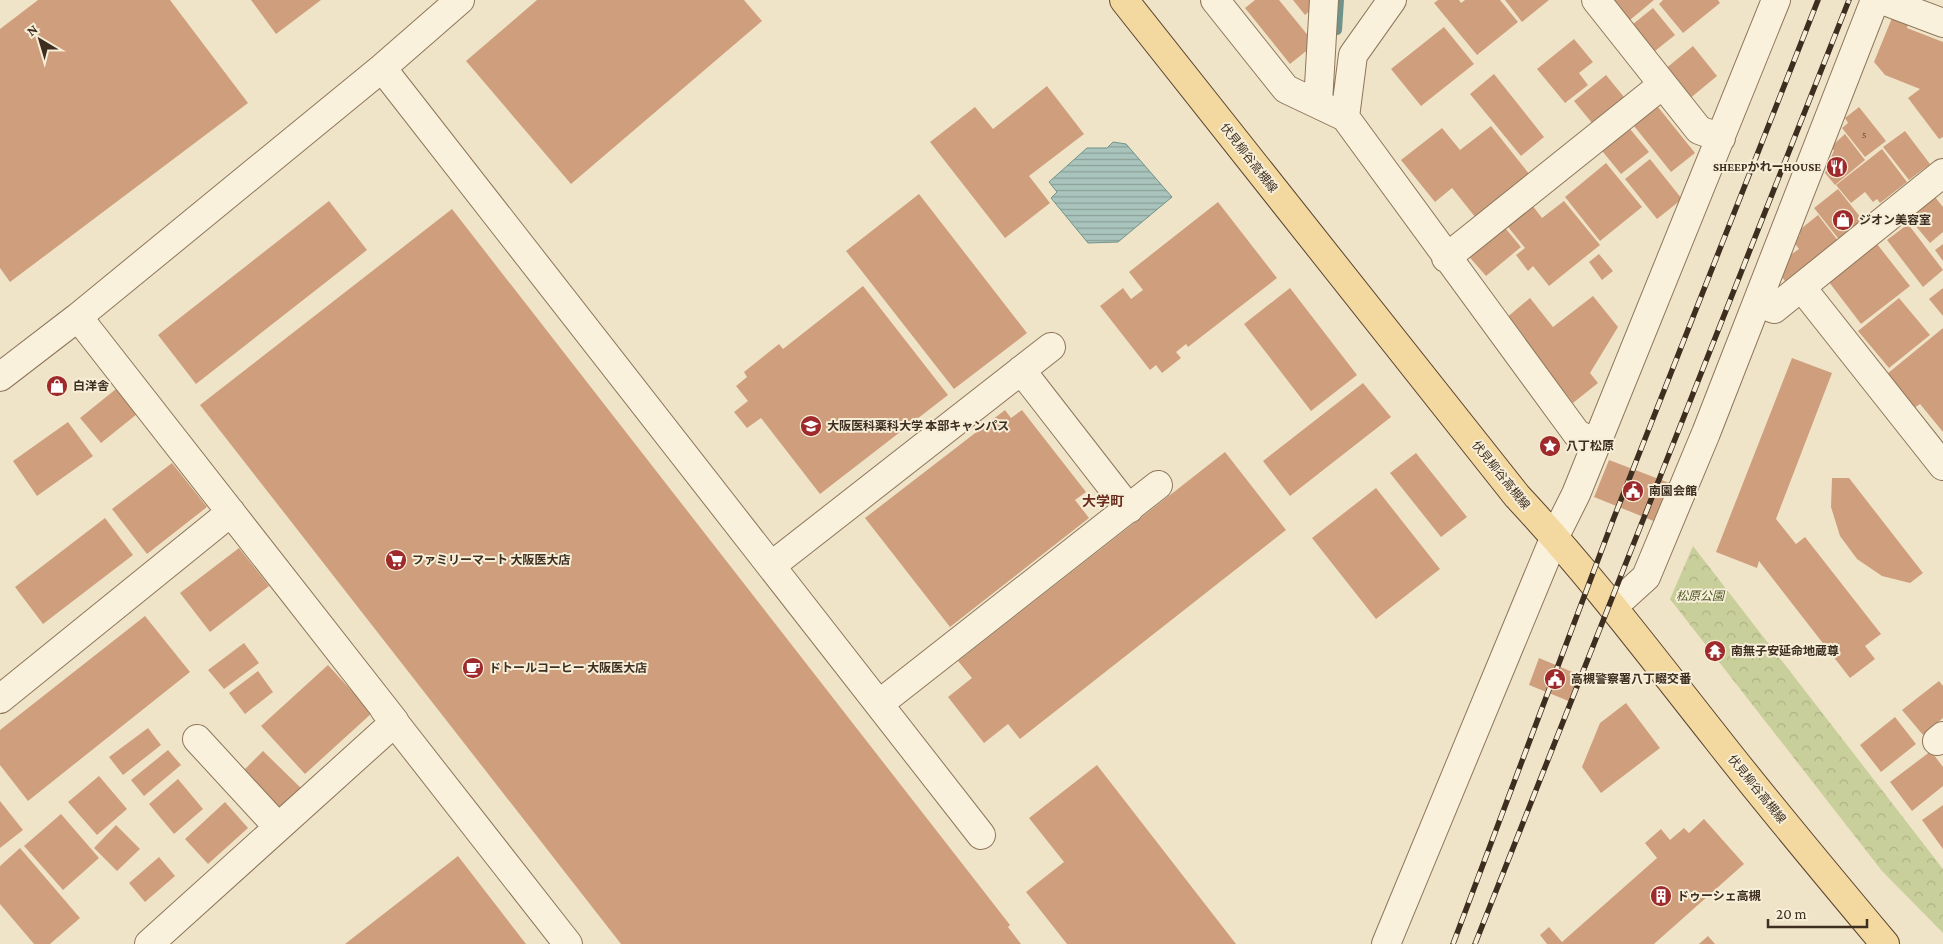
<svg xmlns="http://www.w3.org/2000/svg" width="1943" height="944" font-family="'Crimson Pro','Noto Sans JP',serif">
<defs>
<pattern id="park-crowns" width="20" height="18" patternUnits="userSpaceOnUse" patternTransform="scale(1.25)"><rect width="20" height="18" fill="#c9cf9b"/><path d="M2 6a3 3 0 1 1 6 0M12 15a3 3 0 1 1 6 0" fill="none" stroke="#aeb285"/></pattern>
<pattern id="water-rules" width="6" height="5" patternUnits="userSpaceOnUse" patternTransform="scale(1.25)"><rect width="6" height="5" fill="#a9c4bc"/><path d="M0 2.5h6" fill="none" stroke="#8ba098"/></pattern>
</defs>
<rect width="100%" height="100%" fill="#f0e4c8"/>
<path fill="url(#park-crowns)" d="M1693,546L1943,869V933L1882,871L1670,599Z"/>
<path fill="url(#water-rules)" stroke="#6f938a" d="M1113,142L1126,144L1172,197L1118,242L1088,243L1051,198L1057,192L1049,182L1087,148H1107Z"/>
<g fill="none" stroke-linecap="round" stroke-linejoin="round">
<path stroke="#6f938a" stroke-width="10" d="M1337,30L1339,0"/>
</g>
<path fill="#cf9f7d" d="M38,0H170L248,103L10,282L0,268V29Z
M251,0H321L276,34Z
M537,0H744L762,21L571,184L466,61Z
M1255,0H1279L1315,44L1290,64L1245,8Z
M1293,0H1309L1314,7L1305,15Z
M1438,0H1459L1461,3L1465,0H1500L1518,22L1477,55L1434,3Z
M1505,0H1549L1522,22Z
M1614,0H1654L1630,20Z
M1663,0H1718L1720,3L1683,33L1659,4Z
M1653,8L1675,35L1655,51L1633,24Z
M1892,18L1908,24L1907,28L1943,42V137L1939,139L1908,98L1920,89L1885,75L1874,62Z
M1444,27L1474,64L1421,106L1391,69Z
M1574,39L1593,62L1579,73L1588,85L1565,103L1537,69Z
M1693,46L1717,76L1688,100L1664,70Z
M1494,74L1544,137L1521,156L1470,94Z
M1606,75L1624,97L1592,123L1574,101Z
M1047,86L1084,134L1029,176L1050,203L1005,238L930,142L975,107L993,129Z
M1654,102L1695,153L1671,172L1630,121Z
M1859,107L1886,141L1865,157L1842,128L1848,123L1845,118Z
M1626,124L1649,152L1621,174L1598,146Z
M1491,126L1530,175L1476,218L1452,188L1435,202L1401,160L1442,128L1460,150Z
M1905,131L1930,164L1909,180L1883,147Z
M1845,134L1865,160L1835,185L1825,173L1834,150L1832,149L1834,144Z
M1882,149L1907,182L1880,203L1877,199L1873,202L1865,192L1851,203L1836,185Z
M1650,159L1682,199L1657,219L1625,179Z
M1606,163L1642,207L1600,241L1565,197Z
M1838,189L1865,223L1841,242L1814,208Z
M919,194L1027,333L954,389L846,251Z
M1935,197L1943,207V232L1930,243L1909,218Z
M329,201L367,250L196,384L158,335Z
M1529,201L1542,218L1564,201L1600,245L1549,286L1533,266L1528,271L1516,255L1525,248L1504,222Z
M1218,202L1277,278L1188,347L1186,344L1176,352L1181,358L1162,373L1156,365L1150,370L1100,306L1123,288L1131,299L1143,290L1129,272Z
M452,209L1010,925L1008,927L1021,944H621L200,405Z
M1818,215L1839,242L1787,284L1782,277L1790,255L1799,249L1793,241L1800,235L1797,232Z
M1501,223L1521,247L1486,276L1465,252Z
M1908,224L1943,270L1923,287L1887,240Z
M1877,244L1910,286L1861,324L1829,282Z
M1943,244V261L1935,250Z
M1599,254L1613,271L1602,280L1589,262Z
M863,286L948,395L820,494L761,418L747,428L734,412L748,401L736,386L747,377L744,372L779,344L783,349Z
M1290,288L1357,375L1311,411L1244,324Z
M1943,288V316L1929,299Z
M1593,296L1618,327L1590,373L1598,383L1573,403L1505,319L1530,298L1553,327Z
M1899,298L1930,335L1889,368L1858,331Z
M1943,328V432L1920,404L1914,408L1887,374Z
M1792,358L1832,373L1776,519L1796,544L1805,537L1881,634L1865,646L1875,659L1850,678L1759,561L1757,568L1716,552Z
M1363,383L1391,417L1290,496L1263,461Z
M116,389L137,414L101,443L80,418Z
M1005,410L1011,418L1022,410L1086,492L1075,500L1089,518L950,627L865,518Z
M68,422L93,456L37,496L13,461Z
M1225,452L1286,530L1020,739L1008,724L984,743L948,697L972,678L958,661Z
M1416,453L1467,517L1441,537L1390,473Z
M1609,460L1672,484L1656,522L1594,497Z
M172,463L207,507L147,554L112,509Z
M1832,478H1849L1923,573L1910,583L1882,576L1857,559L1840,536L1831,507Z
M1376,488L1440,569L1376,619L1312,538Z
M105,518L133,555L43,624L15,587Z
M239,548L269,586L210,632L180,593Z
M145,616L190,672L28,801L0,765V730Z
M244,643L259,663L224,689L208,670Z
M1539,658L1582,676L1571,702L1529,685Z
M328,665L372,713L305,774L261,726Z
M258,671L273,692L245,714L229,693Z
M1939,681L1943,686V718L1923,735L1902,710Z
M1626,703L1660,748L1601,793L1582,767L1600,723Z
M1895,717L1916,744L1881,772L1860,745Z
M148,728L161,745L123,775L109,757Z
M168,750L181,765L144,796L131,780Z
M263,751L304,791L284,811L243,771Z
M1931,751L1943,767V786L1912,811L1890,782Z
M1097,765L1236,944H1067L1026,892L1064,862L1029,818Z
M99,776L127,809L97,835L68,802Z
M178,779L203,809L174,834L149,804Z
M0,801L23,830L0,848Z
M225,802L248,828L208,864L185,839Z
M1943,805V849L1922,820Z
M61,814L99,858L63,890L24,846Z
M1704,819L1744,864L1654,944H1547L1540,935L1549,927L1562,942L1657,858L1645,843L1661,829L1670,840L1684,828L1689,833Z
M116,825L140,849L117,871L94,848Z
M20,848L80,918L50,944H34L0,904V866Z
M458,856L526,944H345Z
M159,857L175,876L145,902L129,883Z
M1708,936L1715,944H1699Z"/>
<g fill="none" stroke-linecap="round" stroke-linejoin="round">
<g stroke="#8d765c" stroke-width="30">
<path id="minor" d="M1215,0L1286,89L1345,117L1577,434L1596,443
M1596,0L1699,130L1721,138
M1882,0L1943,23
M382,68L981,835
M1318,103L1324,0
M1345,117L1353,55L1392,0
M1446,258L1662,85
M1802,288L1943,466
M1758,303L1774,309L1943,173
M78,317L395,722L149,944
M1021,370L1129,509
M0,377L78,317L382,68L460,0
M771,566L1051,347
M1613,607L1646,577L1706,433L1875,0
M0,699L231,512
M879,704L1158,485
M384,709L568,944
M197,739L278,827
M1937,741L1943,736
M1386,944L1555,536L1576,494L1776,0"/>
</g>
<g stroke="#5b4430" stroke-width="30">
<path id="major" d="M1124,0L1517,496C1589,573 1652,657 1717,739C1771,808 1828,876 1885,944"/>
</g>
<use href="#minor" stroke="#faf1dc" stroke-width="28"/>
<use href="#major" stroke="#f3d9a0" stroke-width="28"/>
<g stroke="#3d2e20" stroke-width="5.5">
<path id="rail" d="M1453,944L1613,520L1818,0
M1475,944L1849,0"/>
</g>
<use href="#rail" stroke="#f7eed8" stroke-width="4" stroke-dasharray="11" stroke-linecap="butt"/>
</g>
<defs>
<g id="restaurant-disc" transform="scale(1.125)"><circle r="9.5" fill="#9e2a2b" stroke="#f7eed8"/><path d="M-5-6h1v4h1v-4h1v4h1v-4h1v5L-1.5 .5V6h-2V.5L-5-1ZM5-6V6H3V1.5H1.5Q1.5-4 5-6Z" fill="#fff"/></g>
<g id="shop-disc" transform="scale(1.125)"><circle r="9.5" fill="#9e2a2b" stroke="#f7eed8"/><path d="M-5-2.5h2.3a2.7 3.5 0 0 1 5.4 0H5L5.5 6h-11ZM-1.5-2.5h3a1.5 2.3 0 0 0-3 0Z" fill="#fff"/></g>
<g id="university-disc" transform="scale(1.125)"><circle r="9.5" fill="#9e2a2b" stroke="#f7eed8"/><path d="M0-5L7-2L0 1L-7-2ZM-4 1L0 2.5L4 1V4Q0 6-4 4Z" fill="#fff"/></g>
<g id="sight-disc" transform="scale(1.125)"><circle r="9.5" fill="#9e2a2b" stroke="#f7eed8"/><path d="M0-6L1.8-2.2L6-1.7L2.9 1.2L3.7 5.4L0 3.3L-3.7 5.4L-2.9 1.2L-6-1.7L-1.8-2.2Z" fill="#fff"/></g>
<g id="civic-disc" transform="scale(1.125)"><circle r="9.5" fill="#9e2a2b" stroke="#f7eed8"/><path d="M-.6-6.5H3V-4.5H.6V-3L4-1V1h2V6H-6V1h2V-1L-.6-3ZM-1.2 2.5V6h2.4V2.5Z" fill="#fff"/></g>
<g id="supermarket-disc" transform="scale(1.125)"><circle r="9.5" fill="#9e2a2b" stroke="#f7eed8"/><path d="M-6-5.5h2.5l.6 2H6L4.5 2H-2.5L-4.4-4H-6ZM-1.5 3.2a1.3 1.3 0 1 0 .1 0ZM3 3.2a1.3 1.3 0 1 0 .1 0Z" fill="#fff"/></g>
<g id="temple-disc" transform="scale(1.125)"><circle r="9.5" fill="#9e2a2b" stroke="#f7eed8"/><path d="M0-6L5-2H3V0L6.5 2.5H4V6H1.5V3h-3V6H-4V2.5H-6.5L-3 0V-2H-5Z" fill="#fff"/></g>
<g id="cafe-disc" transform="scale(1.125)"><circle r="9.5" fill="#9e2a2b" stroke="#f7eed8"/><path d="M-5.5-4.5H6V0H3Q3 3.5 0 3.5H-2.5Q-5.5 3.5-5.5 0ZM3-3.2v2h1.7v-2ZM-6 4.5H4V6H-6Z" fill="#fff"/></g>
<g id="building-disc" transform="scale(1.125)"><circle r="9.5" fill="#9e2a2b" stroke="#f7eed8"/><path d="M-4-6H4V6H1V3H-1V6H-4ZM-2.5-4.3h1.7v1.8h-1.7ZM.8-4.3h1.7v1.8H.8ZM-2.5-1h1.7V.8h-1.7ZM.8-1h1.7V.8H.8Z" fill="#fff"/></g>
</defs>
<g fill-rule="evenodd">
<use href="#restaurant-disc" x="1837" y="167"/>
<use href="#shop-disc" x="1843" y="220"/>
<use href="#shop-disc" x="57" y="386"/>
<use href="#university-disc" x="811" y="426"/>
<use href="#sight-disc" x="1550" y="446"/>
<use href="#civic-disc" x="1633" y="491"/>
<use href="#supermarket-disc" x="396" y="560"/>
<use href="#temple-disc" x="1715" y="651"/>
<use href="#cafe-disc" x="473" y="668"/>
<use href="#civic-disc" x="1555" y="679"/>
<use href="#building-disc" x="1661" y="896"/>
</g>
<g text-anchor="middle" dominant-baseline="central" stroke-width="4" stroke-linejoin="round" paint-order="stroke">
<g font-size="10" fill="#624a37">
<text x="1864" y="134">5</text>
</g>
<g font-size="12" fill="#3d2e20" stroke="#f7eed8">
<text transform="translate(1249 158) rotate(52)">伏見柳谷高槻線</text>
<text transform="translate(1501 475) rotate(51)">伏見柳谷高槻線</text>
<text transform="translate(1757 789) rotate(51)">伏見柳谷高槻線</text>
</g>
<g font-size="12" font-weight="bold" fill="#3d2e20" stroke="#f7eed8" text-anchor="start">
<text x="1821" y="167" text-anchor="end">SHEEPかれーHOUSE</text>
<text x="1859" y="220">ジオン美容室</text>
<text x="73" y="386">白洋舎</text>
<text x="827" y="426">大阪医科薬科大学 本部キャンパス</text>
<text x="1566" y="446">八丁松原</text>
<text x="1649" y="491">南園会館</text>
<text x="412" y="560">ファミリーマート 大阪医大店</text>
<text x="1731" y="651">南無子安延命地蔵尊</text>
<text x="489" y="668">ドトールコーヒー 大阪医大店</text>
<text x="1571" y="679">高槻警察署八丁畷交番</text>
<text x="1677" y="896">ドゥーシェ高槻</text>
</g>
<g font-size="12" font-style="italic" fill="#4d5a26" stroke="#f7eed8">
<text x="1700" y="596">松原公園</text>
</g>
<g font-size="14" font-weight="bold" fill="#6b2e1e" stroke="#f7eed8">
<text x="1103" y="501">大学町</text>
</g>
</g>
<g transform="translate(40 40) rotate(322)" stroke="#f7eed8" stroke-width="4" paint-order="stroke">
<path d="M0-4L9 19L0 12L-9 19Z" fill="#3d2e20"/>
<text y="-8" font-size="14" font-weight="bold" text-anchor="middle" fill="#3d2e20">N</text>
</g>
<path d="M1768 919v8h99v-8" fill="none" stroke="#3d2e20" stroke-width="2.5"/>
<text x="1776" y="919" font-size="15" fill="#3d2e20" stroke="#f7eed8" stroke-width="4" paint-order="stroke">20 m</text>
</svg>
